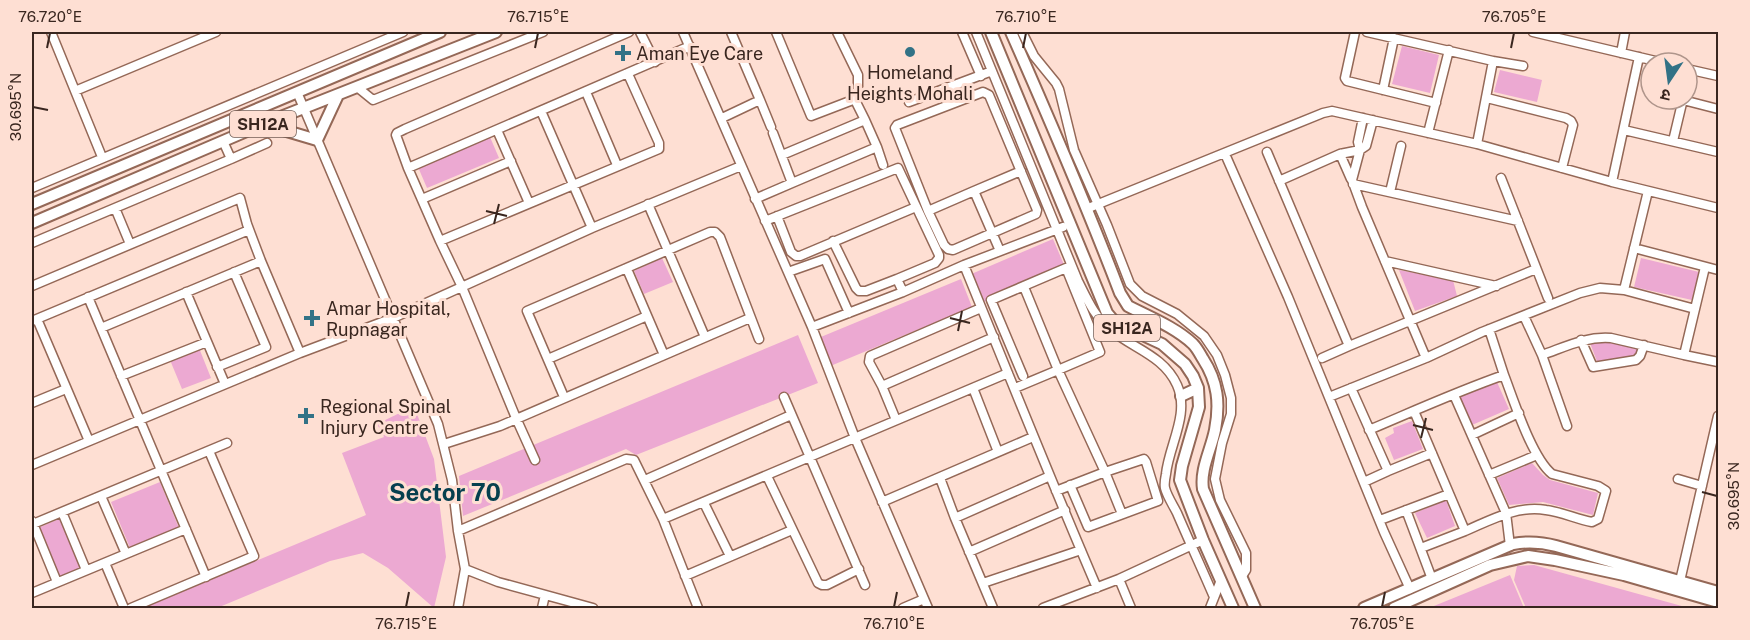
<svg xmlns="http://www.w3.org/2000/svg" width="1750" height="640" font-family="'Public Sans','Noto Sans Devanagari',sans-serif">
<rect width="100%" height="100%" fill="#fedfd3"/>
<path fill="#eca9d2" d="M1402,46L1439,55L1430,93L1392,84Z
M1500,70L1542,80L1537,102L1494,92Z
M490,137L499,158L427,188L418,167Z
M1053,239L1065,267L981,303L969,275Z
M662,258L673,282L644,294L634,271Z
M1641,258L1699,272L1692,300L1634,287Z
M1399,270L1453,280L1457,296L1415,311Z
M961,279L972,307L828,367L816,339Z
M798,335L818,383L636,455L626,449L463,516L459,476Z
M1606,341L1640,350L1636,356L1598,364L1590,343Z
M199,348L211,378L182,389L170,360Z
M1497,382L1509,409L1472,425L1460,397Z
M414,406L434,459L446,557L434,608L388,568L363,553L330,561L217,608H143L366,515L342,453L384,437L377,424Z
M1412,421L1423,449L1394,460L1385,438L1394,433L1393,428Z
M1532,463L1543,475L1550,480L1598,493L1593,515L1543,502L1509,505L1497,478Z
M160,482L179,528L130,548L111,502Z
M1446,500L1455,526L1427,538L1415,513Z
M61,518L81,568L59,577L38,528Z
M1534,565L1689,608H1526L1514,580L1517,566Z
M1510,575L1524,608H1429Z"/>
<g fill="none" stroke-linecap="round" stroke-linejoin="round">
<g stroke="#946857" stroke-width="11">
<path id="minor" d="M51,32L102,157
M640,32L655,62
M683,32L812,327L855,438L928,608
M776,32L811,116L858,98V75L837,32
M962,32L981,76
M976,32L1078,281C1087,299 1095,318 1111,330C1134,349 1164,356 1177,385C1190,414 1169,445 1166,474C1165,479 1164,484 1165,488C1167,496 1173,505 1177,513C1189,541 1202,569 1214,597
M1022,32L1034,56L1056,83L1059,89L1074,150L1107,225L1130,284L1142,296L1177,314L1204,336L1217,355L1225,375L1231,398V414L1222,443L1215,479L1220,500L1246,553V570L1242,576
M1355,32L1345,78L1347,81L1436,103
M1367,32L1493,61L1477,144
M1533,32L1664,63
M1621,53L1625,32
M1493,61L1523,66
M1687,69L1718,76
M357,87L373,100L543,32
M1383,90L1394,38
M75,91L216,32
M297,92L438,424L452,480L458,531L465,569L498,582L593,608
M586,92L617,165
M983,92L989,95L1037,210L1036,214L953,250L948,249L944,245L928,211L895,128L897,125Z
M1487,98L1566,118L1571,121L1573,125L1562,168
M760,100L771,127
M1683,100L1718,109
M909,102L992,71
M857,104L865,120
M541,111L592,228
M722,118L760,100L731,32
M1363,118L1358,142L1360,150L1352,180L1362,207L1426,358
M497,130L529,203
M1624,130L1718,152
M1428,133L1449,50
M1673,141L1683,99
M877,147L883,165
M1267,152L1349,346L1536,269
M1225,154L1288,297L1384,532L1410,589
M1340,154L1351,179
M782,155L865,120L877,147L792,183
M231,159L267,143
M408,168L690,46
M1501,178L1548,298
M1279,181L1340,154L1360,150L1366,146L1373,120
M1612,182L1639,57
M1353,184L1518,221
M32,188L403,32
M1390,192L1401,146
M422,199L511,161
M755,199L792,183L773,133
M648,204L705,337
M115,208L130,244
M1086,209L1323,113L1332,111L1477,144L1612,182L1718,208
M928,211L974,191
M777,216L791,252L796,256H800L916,207
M765,221L898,168L939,255V258L935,263L897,279L903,292
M440,241L659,149V143L628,74
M833,241L856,288L859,291H866L897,279
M32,243L231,159L223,141
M1634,248L1718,270
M1000,251L974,191L1021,171
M1385,261L1496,286
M964,265C1008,373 1051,481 1097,588
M627,269L664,355
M788,272L825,259L849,313
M32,286L240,198L247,224L261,261L300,353
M1624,290L1695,309L1705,267
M186,292L225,384
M88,297L206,577
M1695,309L1684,355L1718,362
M1524,316L1542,355L1567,426
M37,319L89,441
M32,321L249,230
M812,327L903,292L964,265L1063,227
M101,328L261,261
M1489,329L1504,375
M1581,340L1593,367L1636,360L1640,356L1644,345
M1542,355C1565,347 1586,336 1611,338L1684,355
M1322,358L1349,346
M548,359L647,316
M217,367L266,347L234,272
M121,376L207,342
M1023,376L991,300L1066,268L1100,352L1058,370L1024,287
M882,386L994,337
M973,388L998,452
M1015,388L1058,370L1105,472L1144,459L1146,462L1158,501L1088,527L1070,485
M1351,388L1388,471L1364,482
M1454,395L1506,513L1510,546
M564,397L527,311L710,232H715L720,237L759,339
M784,397L865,585
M1329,397L1426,358L1482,332L1580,293L1600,288L1624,290L1648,191
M32,403L66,389
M896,420L882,386L869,362L870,356L981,308
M1369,430C1414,411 1458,391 1504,375C1514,401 1532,458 1552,474L1598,486L1606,491L1598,519L1592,522C1576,519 1562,512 1546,510C1517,505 1491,520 1465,531L1414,411
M1472,435L1519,413
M444,444L500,426L750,318
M535,460L516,418L462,287L440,241L408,168L396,135L397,133L405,129L629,32
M32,465L300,353L393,318L592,228L741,166
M1388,471L1432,453
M1489,475L1537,455
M767,476L818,583L822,585H827L859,569
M940,478L955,518L993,608
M1678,479L1702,486
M645,480L791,415
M1056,491L1105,472L1122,514
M101,496L126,554
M882,502L1033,437
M704,503L730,556
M1406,510L1432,579
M62,512L86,570
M955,518L1050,476
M663,519L1008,373
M1380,520L1449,494
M32,521L57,582
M33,524L227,443
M458,531L626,459L634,460L663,519L698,608
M1421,548L1465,531
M969,552L1065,510
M105,563L124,608
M685,576L792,530
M1119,579L1131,608
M1680,581L1718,416
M983,583L1081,550
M32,593L186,529
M131,608L254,556L209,451
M458,608L465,569
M542,608L545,595
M903,608L924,599
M1043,608L1119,579L1203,540
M1210,608L1221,580"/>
</g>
<g stroke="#946857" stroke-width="14">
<path id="major" d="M991,32L1107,313L1113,320L1119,324L1162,344L1185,364L1193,376L1198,388L1199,407L1182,466L1180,480L1203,540L1233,608
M1011,32C1049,118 1086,204 1120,293L1128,306C1149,317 1175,327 1193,344C1197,348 1200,354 1203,359C1218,382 1220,404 1215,430C1211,450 1200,469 1203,489L1255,608
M263,124L317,140L338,95
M32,204L440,32
M32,223L263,124L496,32
M1181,396L1198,388
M1364,608L1513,544C1529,541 1541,542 1556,546L1718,592
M1394,608L1490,565L1528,556L1555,560L1624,575L1718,602"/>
</g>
<use href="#minor" stroke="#fff" stroke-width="8"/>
<use href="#major" stroke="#fff" stroke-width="10"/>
</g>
<path fill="none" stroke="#39261f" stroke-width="2" d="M47,48L50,33M535,48L538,33M1023,48L1026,33M1511,48L1514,33M33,107L48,110M486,211L507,216M494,224L499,204M950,318L970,323M958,331L962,311M1413,425L1433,430M1421,438L1426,418M1702,492L1717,496M406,607L409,592M894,607L897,592M1382,607L1385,592"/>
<g fill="#327286" stroke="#fedfd3" stroke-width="2">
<circle cx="910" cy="52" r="6"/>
<path d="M620 44h6v6h6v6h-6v6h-6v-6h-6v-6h6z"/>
<path d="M309 309h6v6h6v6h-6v6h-6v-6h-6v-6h6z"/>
<path d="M303 407h6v6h6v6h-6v6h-6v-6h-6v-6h6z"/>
</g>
<g text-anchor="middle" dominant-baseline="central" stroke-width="6" stroke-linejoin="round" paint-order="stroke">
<g fill="#fedfd3" stroke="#745e55" stroke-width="1.5">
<rect x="230" y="111" width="66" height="26" rx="4.5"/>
<rect x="1094" y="315" width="66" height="26" rx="4.5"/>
</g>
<g font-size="16" font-weight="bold" fill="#39261f">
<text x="263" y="124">SH12A</text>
<text x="1127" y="328">SH12A</text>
</g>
<g font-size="18" fill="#39261f" stroke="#fedfd3" text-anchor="start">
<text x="636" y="53">Aman Eye Care</text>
<text x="910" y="72" text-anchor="middle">Homeland<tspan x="910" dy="21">Heights Mohali</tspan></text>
<text x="326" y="308">Amar Hospital,<tspan x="326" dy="21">Rupnagar</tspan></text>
<text x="320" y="406">Regional Spinal<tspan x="320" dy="21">Injury Centre</tspan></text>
</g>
<g font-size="24" font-weight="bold" fill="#06404f" stroke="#fedfd3">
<text x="445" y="492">Sector 70</text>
</g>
</g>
<rect width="1750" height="640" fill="none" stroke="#fedfd3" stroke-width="66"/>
<g transform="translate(1669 81) rotate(193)"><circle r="28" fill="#fedfd3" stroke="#af958b" stroke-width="1.5"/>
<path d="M0-4.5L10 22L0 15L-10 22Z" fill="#327286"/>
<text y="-9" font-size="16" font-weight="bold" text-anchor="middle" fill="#39261f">उ</text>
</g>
<rect x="33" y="33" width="1684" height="574" fill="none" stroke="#39261f" stroke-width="2"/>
<g font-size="15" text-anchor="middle" fill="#39261f">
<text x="50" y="22">76.720°E</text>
<text x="538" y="22">76.715°E</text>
<text x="1026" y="22">76.710°E</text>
<text x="1514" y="22">76.705°E</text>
<text transform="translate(16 107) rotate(-90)" y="5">30.695°N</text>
<text transform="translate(1734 496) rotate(-90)" y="5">30.695°N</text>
<text x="406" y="629">76.715°E</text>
<text x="894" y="629">76.710°E</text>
<text x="1382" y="629">76.705°E</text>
</g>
</svg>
